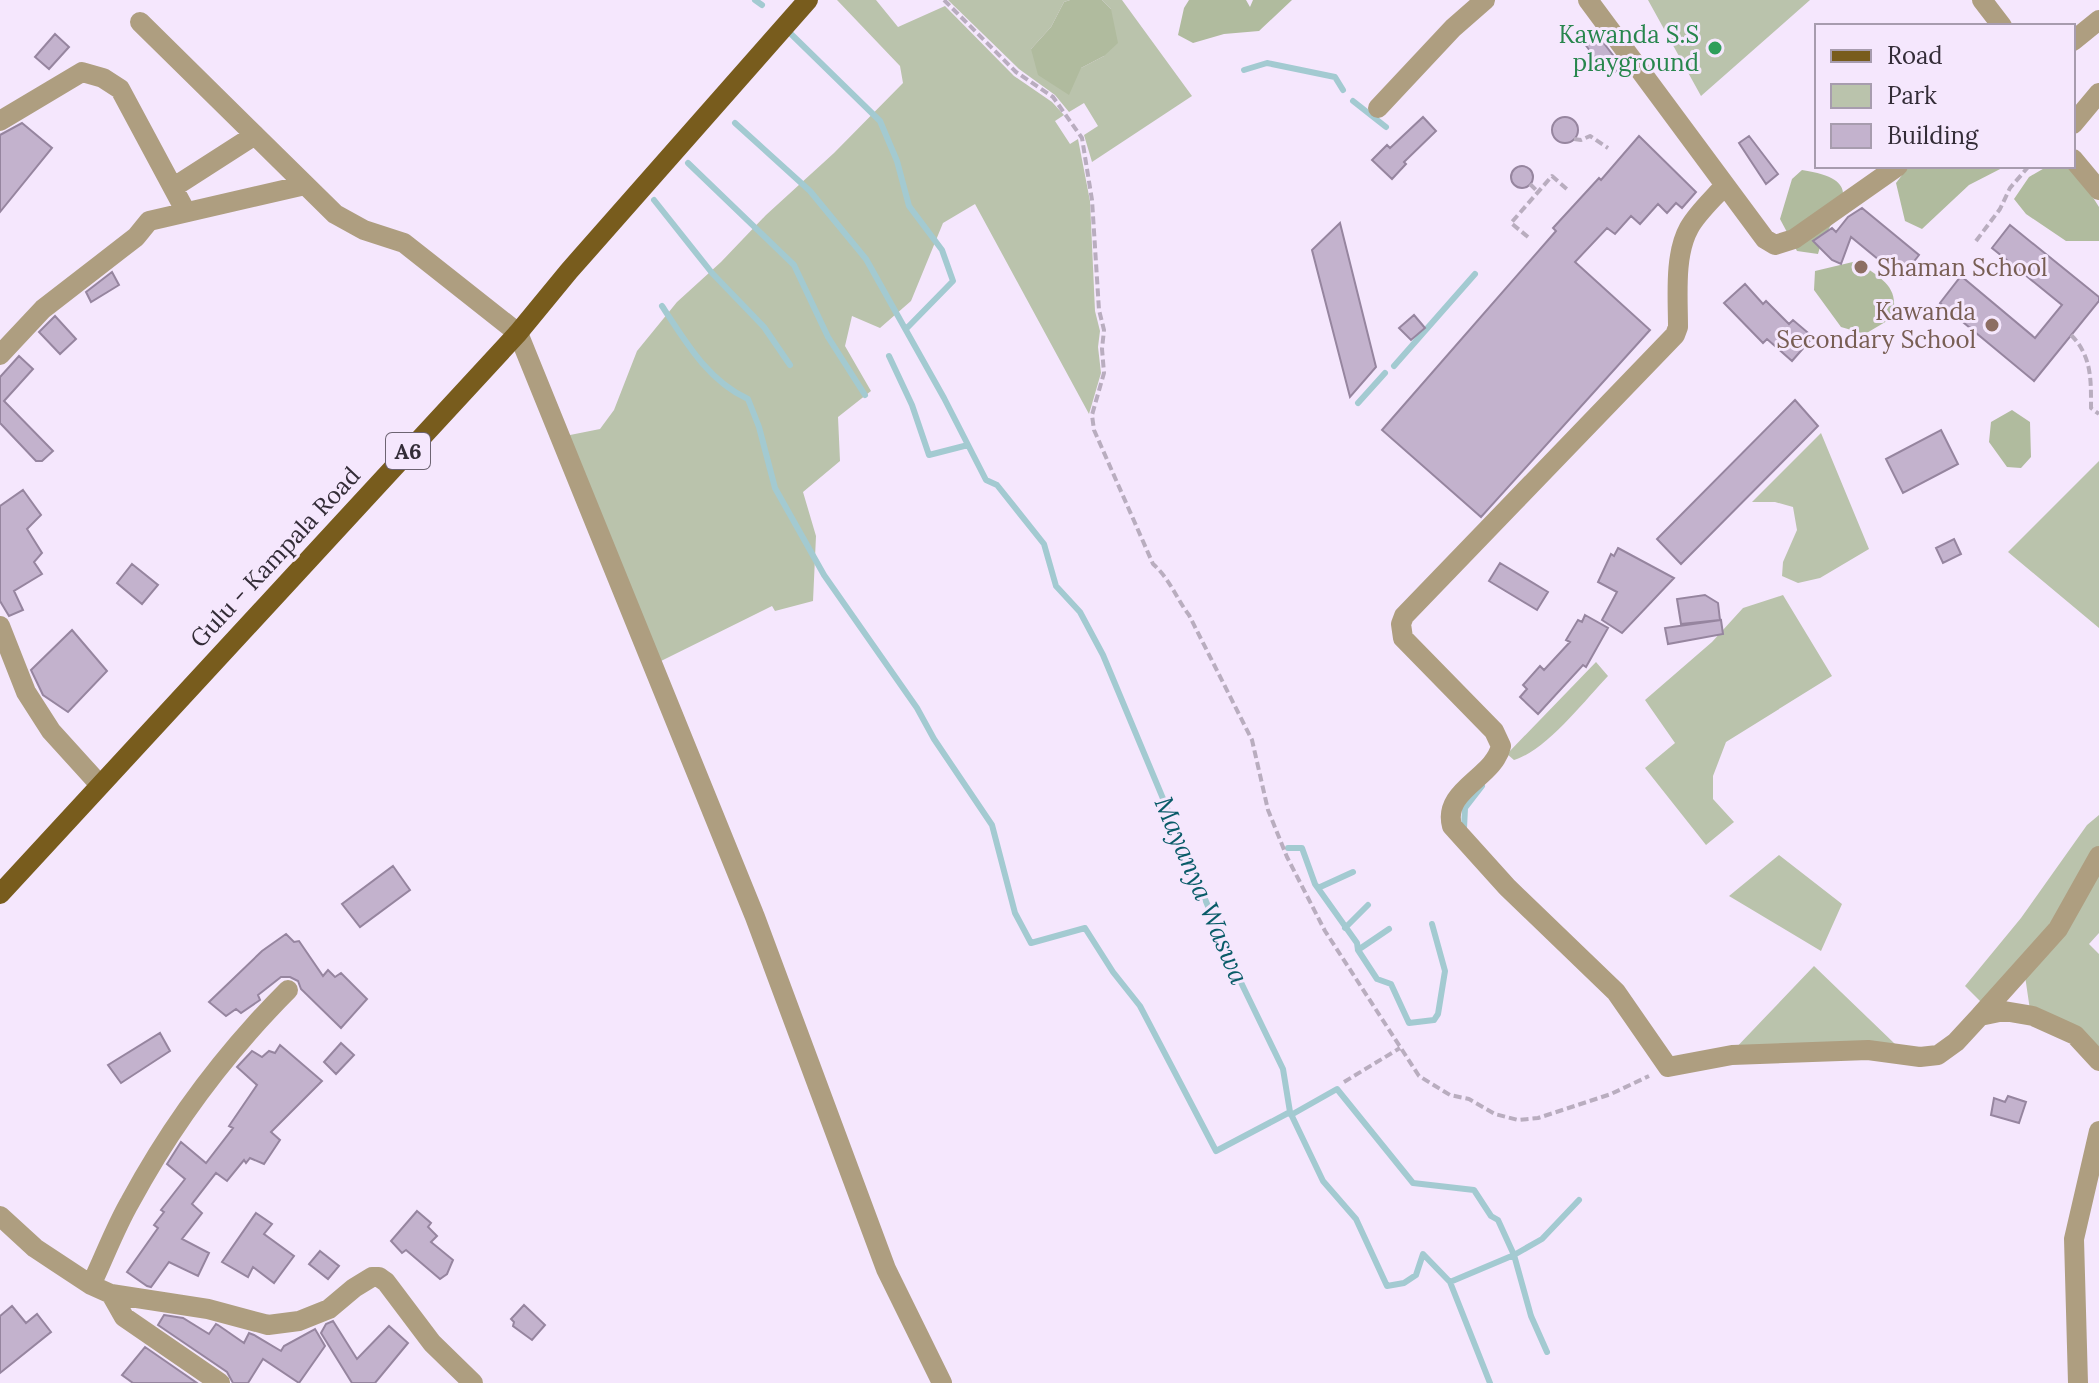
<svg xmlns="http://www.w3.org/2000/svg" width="2099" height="1383" font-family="Lora,serif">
<rect width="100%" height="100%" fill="#f5e7fd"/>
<path fill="#bac3ac" d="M837,0H876L898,27L945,6L1014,76L1052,102L1064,115L1055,121L1070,144L1078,139L1090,201L1095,311L1100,331L1098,347L1101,373L1089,414L975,204L943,223L911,301L880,328L852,316L845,346L871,391L838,417L840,461L803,492L816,536L813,601L775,611L772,606L659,662L565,436L600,429L614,410L637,351L677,302L721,262L766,215L834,153L903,83L900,66Z
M948,0H1070L1064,2L1051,27L1031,49L1081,68L1104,56L1111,9L1102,0H1122L1192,96L1092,162L1084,135L1098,126L1084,103L1069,112L1055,95L1019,69Z
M1648,0H1810L1701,96Z
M1821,433L1869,549L1820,578L1798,583L1782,576L1783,562L1797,530L1793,507L1775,502H1752Z
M2099,461V628L2008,552Z
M1783,595L1832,676L1726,742L1713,776V799L1734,822L1706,845L1645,768L1675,743L1645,700L1712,642L1743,608Z
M1596,662L1608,676C1584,701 1547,750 1514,760L1507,754Z
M2099,815V847L2052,925L1984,1005L1965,986L2021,918L2087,825Z
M1779,855L1842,904L1821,951L1729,896Z
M2099,865V933L2089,944L2099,954V1055L2030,1010L2025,976Z
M1814,966L1895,1044L1731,1053Z"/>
<path fill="#b0bb9e" d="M1070,0H1102L1111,9L1118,43L1104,56L1081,68L1069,95L1038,75L1031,49L1051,27L1064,2Z
M1189,0H1246L1250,7L1253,0H1292L1259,31L1224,34L1193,43L1178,35L1184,8Z
M1909,166H2006L1969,185L1922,229L1905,221L1896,183Z
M2048,166H2073L2099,207V241H2066L2026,214L2014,199L2029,177Z
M1802,170C1876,181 1830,213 1818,254L1797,251L1780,219L1792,179Z
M1857,261C1880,279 1901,285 1892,318L1865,334L1841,327L1814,290L1815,271Z
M2012,410L2030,422L2031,457L2021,468L2007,467L1989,442L1991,422Z"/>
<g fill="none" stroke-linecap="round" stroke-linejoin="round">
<path stroke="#a3cad1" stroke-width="6" d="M755,0L762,5
M791,34L880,121L897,161L909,206L942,250L953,281L906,329
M1244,70L1267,63L1335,77L1343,90
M1353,101L1386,127
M735,123L810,191L866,259L944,398L986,480L997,485L1044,544L1056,586L1080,612L1103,655L1233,966L1283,1069L1290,1112L1323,1181L1356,1219L1387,1286L1404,1283L1416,1275L1423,1254L1450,1282L1490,1383
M688,163L794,265L828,337L865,395
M654,200L712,273L764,327L790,365
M662,306C685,341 708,381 748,399L759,427L775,488L824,575L917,708L934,739L992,825L1015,913L1031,943L1085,928L1113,972L1140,1006L1216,1151L1290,1112
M889,356L912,405L929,455L968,445
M1394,366L1475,274
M1358,403L1385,373
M1464,828L1465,808L1482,786
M1288,848H1302L1315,884L1357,943L1358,950L1377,979L1391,984L1409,1023L1434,1020L1438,1014L1445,971L1432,924
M1318,888L1353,872
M1345,928L1368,905
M1358,950L1389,929
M1291,1115L1337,1089L1413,1183L1474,1190L1491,1216L1498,1220L1514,1255L1531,1316L1547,1352
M1450,1282L1514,1255L1542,1239L1579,1200"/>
</g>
<path fill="#c3b2cd" stroke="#96859f" stroke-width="2" d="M1593,29L1622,67L1609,76L1581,39Z
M55,34L69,47L49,69L35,57Z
M1423,117L1436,131L1404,162L1406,164L1392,179L1372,160L1387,145L1390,148Z
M1552 130a13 13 0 1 1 26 0a13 13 0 1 1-26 0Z
M22,123L52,148L0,212V135Z
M1639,136L1696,192L1682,208L1676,203L1667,213L1658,204L1640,224L1631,216L1615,234L1607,228L1575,262L1650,330L1481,517L1382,430L1556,231L1553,228L1599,178L1601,180Z
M1749,136L1778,174L1766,184L1739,143Z
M1511 177a11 11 0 1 1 22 0a11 11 0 1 1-22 0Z
M1862,208L1919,255L1901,278L1851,237L1841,264L1832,260L1813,241L1832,228L1836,232L1848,217Z
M1340,223L1376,367L1350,397L1312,250Z
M2010,225L2099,297V301L2034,381L1940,303L1961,276L2035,338L2062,305L1992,248Z
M112,272L119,285L91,302L86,292Z
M1745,284L1763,304L1766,301L1789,324L1793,320L1813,337L1792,361L1767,339L1763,343L1724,303Z
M1414,315L1425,328L1411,340L1399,328Z
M55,316L76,339L60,354L39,332Z
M19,356L33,369L4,401L53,451L42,461H36L0,423V377Z
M1795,400L1818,426L1681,564L1657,539Z
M1941,430L1958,464L1903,493L1886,459Z
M23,490L41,515L27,529L42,553L34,562L42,574L14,591L23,610L9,616L0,601V506Z
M1954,539L1961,554L1943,563L1936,548Z
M1618,548L1674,578L1622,633L1602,620L1617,592L1598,582L1611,554L1614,556Z
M1500,563L1548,592L1537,610L1489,581Z
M132,564L158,585L142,604L117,583Z
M1705,595L1718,603L1720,620L1681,624L1677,599Z
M1585,615L1608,628L1586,667L1583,665L1538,714L1520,697L1527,689L1523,685L1540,666L1544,670L1570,642L1566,640L1578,620L1582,622Z
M1721,620L1723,634L1668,644L1665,628Z
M72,630L107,671L68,712L43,695L31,670Z
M393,866L410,890L360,927L342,904Z
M286,934L294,942L299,941L323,976L328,970L335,977L341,973L367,999L341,1028L301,989L298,981L290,977H281L258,995L260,1000L241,1013L236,1009L226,1016L209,1002L262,951Z
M160,1033L170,1051L121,1083L108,1065Z
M341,1043L354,1055L336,1074L324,1062Z
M280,1045L322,1081L271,1132L280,1140L264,1164L250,1158L246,1163L244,1160L227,1181L216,1173L192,1204L202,1213L182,1239L209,1253L198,1276L169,1262L151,1287L147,1286L127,1272L158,1228L154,1225L164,1212L161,1210L185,1179L167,1164L181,1142L206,1163L233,1128L229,1126L257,1085L237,1067L252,1051L262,1057L269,1051L275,1053Z
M2008,1096L2026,1102L2019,1123L1991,1115L1994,1098L2005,1102Z
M417,1211L431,1223L428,1227L437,1236L431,1242L453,1260L447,1274L440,1279L406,1250L402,1253L391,1241Z
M256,1213L272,1224L264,1234L294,1256L274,1283L253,1267L248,1277L222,1262Z
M320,1251L339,1266L328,1279L309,1264Z
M524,1305L545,1325L532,1340L513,1326L514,1322L511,1319Z
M12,1306L26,1323L37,1314L51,1332L0,1373V1316Z
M164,1315L183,1318L209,1334L216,1324L218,1325L244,1343L249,1333L254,1335L281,1351L284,1346L315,1329L325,1346L299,1383L263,1359L248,1383H233L227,1372L158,1325Z
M333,1321L357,1359L389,1326L408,1343L375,1383H352L321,1333L326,1324Z
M145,1347L197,1383H133L122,1375Z"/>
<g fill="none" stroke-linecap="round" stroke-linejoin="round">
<path stroke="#b9adbf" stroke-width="4" stroke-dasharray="8 4" stroke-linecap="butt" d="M944,0L1016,72L1053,97L1082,138L1092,200L1099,310L1104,330L1102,349L1104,373L1092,415L1094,430L1153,564C1170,579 1176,598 1189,615L1252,740L1268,810L1287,857L1325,931L1419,1076L1450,1095L1469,1099L1495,1114L1518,1120L1538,1118L1611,1094L1649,1076
M1574,139L1581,140L1590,136L1608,148
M1530,184L1538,192
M1528,237L1511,223L1552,176L1569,191
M1976,241L2000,209L2010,188L2029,166
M2071,335C2092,356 2091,380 2091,408L2099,414
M1344,1082L1400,1048"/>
<path stroke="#ae9e80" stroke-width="20" d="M1588,0L1765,239L1775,245L1794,239L1898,166
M1982,0L2002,26
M140,22L335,214L364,230L404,243L518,333L755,917L886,1269L942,1383
M2073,41L2099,20
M1378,108L1453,28L1485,0
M0,121L82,72L103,78L120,89L186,212
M2073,124L2099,93
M2073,159L2099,190
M1725,185C1714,198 1697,213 1689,228C1674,255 1678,297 1678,327L1675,335L1404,616L1401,624L1403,638L1494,731L1501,746C1494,778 1442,790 1452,826L1507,887L1616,992L1668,1067L1732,1055L1868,1050L1920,1057L1938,1055L1956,1042L1980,1016L2004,1011L2033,1016L2075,1035L2099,1061
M174,187L255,135
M0,355L43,309L136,237L149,221L305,185
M0,626L26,692L51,731L100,785
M1980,1016L2058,929L2099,856
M0,1216L35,1248L91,1285L111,1294L208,1309L268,1325L299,1321L329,1309L354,1288L372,1277H379L386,1282L432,1343L473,1383
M91,1285C104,1258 115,1228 130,1202C172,1124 225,1053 288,990
M111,1294L124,1317L220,1383
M2078,1383L2074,1239L2099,1131"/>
<path stroke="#785c1d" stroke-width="20" d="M0,894L518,333L569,271L808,0"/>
</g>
<circle fill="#2e9e5b" stroke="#f5e7fd" stroke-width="3" cx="1715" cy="48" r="8"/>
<g fill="#8d6e63" stroke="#f5e7fd" stroke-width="3">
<circle cx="1861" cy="267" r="8"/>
<circle cx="1992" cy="325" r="8"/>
</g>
<g text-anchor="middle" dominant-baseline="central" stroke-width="6" stroke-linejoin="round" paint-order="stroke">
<rect fill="#f5e7fd" stroke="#6d6472" stroke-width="2" x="386" y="433" width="44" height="36" rx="6"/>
<g font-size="22" font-weight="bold" fill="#332c37">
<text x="408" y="451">A6</text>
</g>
<g font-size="24" fill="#27864d" stroke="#f5e7fd" text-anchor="end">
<text x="1699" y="34">Kawanda S.S<tspan x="1699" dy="28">playground</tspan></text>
</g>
<g font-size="24" fill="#785e54" stroke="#f5e7fd" text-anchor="start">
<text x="1877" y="267">Shaman School</text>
<text x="1976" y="311" text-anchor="end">Kawanda<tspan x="1976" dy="28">Secondary School</tspan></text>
</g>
<g font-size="24" fill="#332c37" stroke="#f5e7fd">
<text transform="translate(275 557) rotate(-47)">Gulu - Kampala Road</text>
</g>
<g font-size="26" font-style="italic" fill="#095b68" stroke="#f5e7fd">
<text transform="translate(1202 890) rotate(67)">Mayanya Waswa</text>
</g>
</g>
<rect x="1815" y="24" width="260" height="144" fill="#f5e7fd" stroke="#a79cae" stroke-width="2"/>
<rect x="1831" y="50" width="40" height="12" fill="#785c1d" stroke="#a79cae" stroke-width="2"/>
<text x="1887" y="64" font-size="24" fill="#332c37">Road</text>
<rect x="1831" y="84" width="40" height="24" fill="#bac3ac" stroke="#a79cae" stroke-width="2"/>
<text x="1887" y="104" font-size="24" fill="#332c37">Park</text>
<rect x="1831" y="124" width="40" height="24" fill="#c3b2cd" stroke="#a79cae" stroke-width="2"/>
<text x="1887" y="144" font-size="24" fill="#332c37">Building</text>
</svg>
